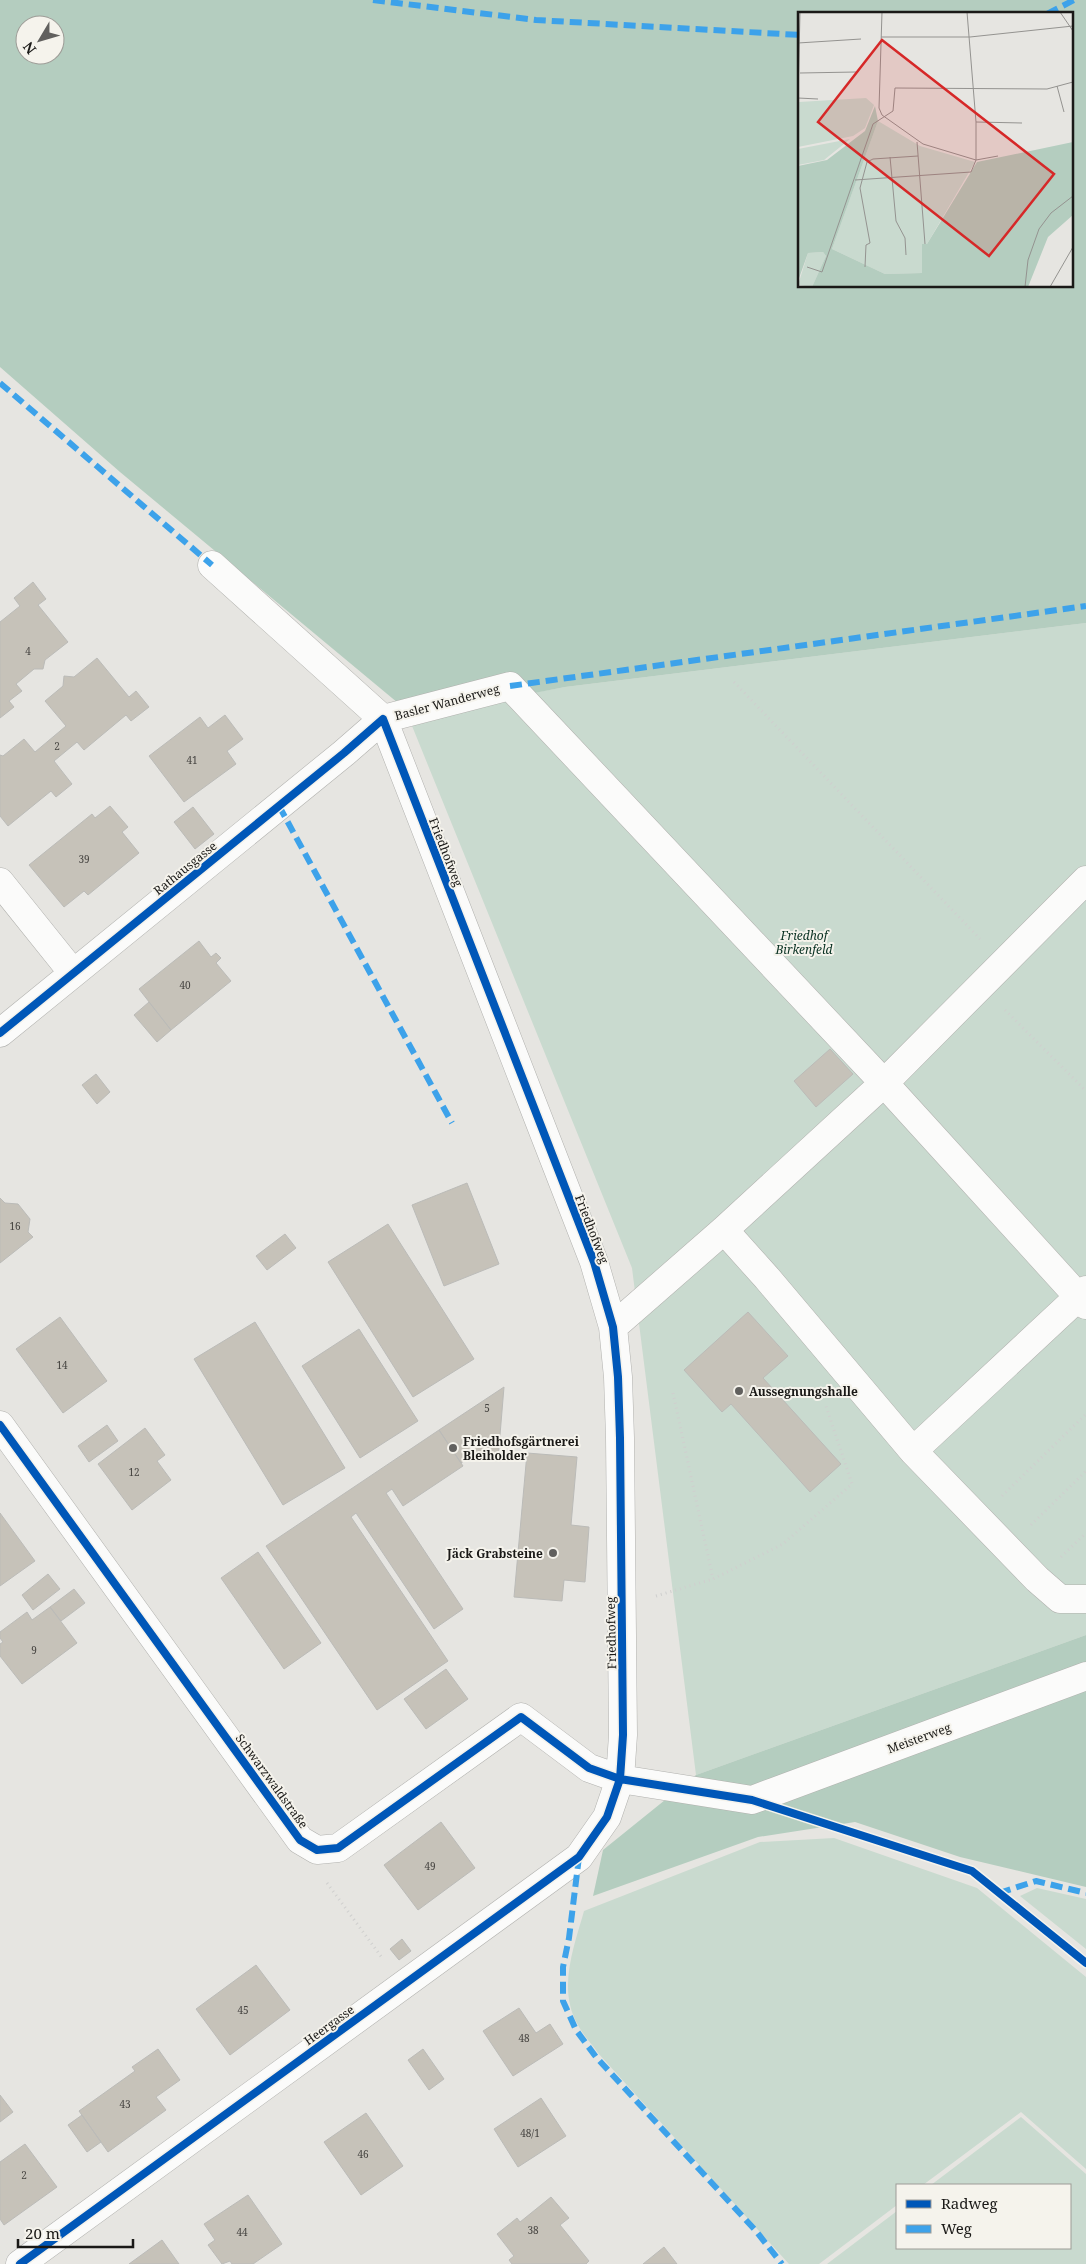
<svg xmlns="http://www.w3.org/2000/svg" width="1086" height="2264" font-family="'Noto Serif',serif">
<rect width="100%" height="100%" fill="#e6e5e1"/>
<path fill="#c9dacf" d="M1086,623V1635L696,1775L632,1268L408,716L565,687Z
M834,1838L977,1888L1086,1977V2169L1021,2112L923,2185H897V2205L819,2264H789L598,2053C592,2044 583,2035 578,2025C557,1989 574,1947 584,1911L760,1842Z
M1037,1888L1086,1899V1949L1020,1896Z
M1021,2117L1086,2174V2264H827L897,2211V2248H1070V2185H931Z"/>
<path fill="#b4cdbf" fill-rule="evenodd" d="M0,0H1086V623L565,687L519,696L398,703L120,472L0,367ZM800,14H1072V286H800ZM25,25H55V55H25Z
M1086,1635V1887L960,1857L855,1822L758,1837L593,1896L603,1850L696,1775Z"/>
<path fill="#c6c2b9" stroke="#bbbbb8" d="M33,582L46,599L38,605L68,642L45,660L43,669H34L16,684L22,691L9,701L14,707L0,718V622L20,606L14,598Z
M97,658L129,697L136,691L149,707L131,721L126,715L84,750L77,742L54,761L72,784L56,797L51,791L8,826L0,816V755L3,756L24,739L35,752L66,726L45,701L63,686L64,676L74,677Z
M225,715L243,739L227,751L236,764L184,802L149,756L200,717L208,728Z
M110,806L128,827L122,832L139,853L88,895L84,891L64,907L29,865L92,814L95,818Z
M193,807L214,834L195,849L174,822Z
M199,941L211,957L216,953L221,958L216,963L231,981L171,1030L139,989Z
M149,1002L171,1030L157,1042L134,1015Z
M830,1049L853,1074L816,1107L794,1081Z
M96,1074L110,1092L97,1104L82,1085Z
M467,1183L499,1264L444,1286L412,1205Z
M0,1198L5,1203L18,1204L30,1219L28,1232L33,1237L0,1263Z
M388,1224L474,1359L413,1397L328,1262Z
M285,1234L296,1248L267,1270L256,1256Z
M748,1312L788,1356L763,1378L841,1464L810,1492L731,1404L722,1412L684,1370Z
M60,1317L107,1381L63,1413L16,1349Z
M255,1322L345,1468L283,1505L194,1359Z
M359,1329L418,1421L360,1458L302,1366Z
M504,1387L498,1459L472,1455L461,1463L439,1430Z
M107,1425L118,1441L89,1462L78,1446Z
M145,1428L165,1455L157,1461L171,1480L132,1510L98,1464Z
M439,1430L463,1466L403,1506L392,1489L386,1493L463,1609L434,1629L356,1513L351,1517L448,1661L377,1710L266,1546Z
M527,1453L577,1457L571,1525L589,1527L585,1582L564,1580L562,1601L514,1597Z
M0,1513L35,1561L0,1586Z
M258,1552L321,1643L284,1669L221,1578Z
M48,1574L60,1589L33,1610L22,1595Z
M74,1589L85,1603L61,1621L50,1607Z
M50,1607L77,1643L22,1684L0,1656V1644L3,1642L0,1638V1632L27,1612L32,1620Z
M446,1669L468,1699L426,1729L404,1699Z
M441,1822L475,1868L418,1910L384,1865Z
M402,1939L411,1951L399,1960L390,1949Z
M256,1965L290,2010L230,2055L196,2009Z
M519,2008L536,2033L550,2024L563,2044L513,2076L483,2031Z
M158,2049L180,2080L156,2097L166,2110L108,2152L79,2111L135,2071L132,2067Z
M423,2049L444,2079L429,2090L408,2060Z
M0,2095L13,2112L0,2122Z
M541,2098L566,2136L518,2167L494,2129Z
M366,2113L403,2166L361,2195L324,2142Z
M82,2115L101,2142L87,2152L68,2125Z
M25,2144L57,2187L4,2225L0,2219V2162Z
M248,2195L282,2244L253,2264H232L230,2261L222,2264L208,2245L215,2240L204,2224Z
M551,2197L569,2218L560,2225L589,2261L586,2264H512L509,2260L514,2256L497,2234L517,2218L520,2222Z
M162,2240L179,2264H129Z
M664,2247L677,2264H643Z"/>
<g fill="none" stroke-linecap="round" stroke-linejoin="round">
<g stroke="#b1b1ae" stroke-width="29">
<path id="minor" d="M0,882L73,973
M0,1033L344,753L383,719L510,686L884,1083L1086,1305
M724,1230L767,1278L913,1451L1037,1579L1060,1599H1086
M613,1327L724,1230L884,1083L1086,880
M0,1425L300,1840L317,1850L338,1848L521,1717L589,1768L620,1779L752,1800L1086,1676
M913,1451L1086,1290
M20,2264L579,1857L607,1817L620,1779L623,1735L620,1438L618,1377L613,1327L594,1262L383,719L212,565"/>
</g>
<path stroke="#cfcfce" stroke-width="3" stroke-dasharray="1 4" stroke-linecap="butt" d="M734,682L980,939
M1005,1010L1086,1091
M673,1393L713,1579
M1002,1496L1086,1414
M1031,1525L1086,1471
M1061,1557L1086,1533
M656,1596L713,1579L783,1544L852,1484L825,1403
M327,1883L383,1959"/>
<use href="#minor" stroke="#fbfbfa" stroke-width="28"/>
<path stroke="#3da2ea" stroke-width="6" stroke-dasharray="12 6" stroke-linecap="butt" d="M373,0L536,20L800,35
M1047,14L1074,0
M0,383L212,565
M510,686L1086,606
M279,806L452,1123
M579,1857L569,1938L563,1967V2001L576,2030L596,2057L756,2231L782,2264
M999,1893L1036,1881L1086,1893"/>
<g stroke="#f5f3ec" stroke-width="11">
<path id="cycleway" d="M0,1033L344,753L383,719L594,1262L613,1327L618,1377L620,1438L623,1735L620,1779L607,1817L579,1857L20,2264
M0,1425L300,1840L317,1850L338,1848L521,1717L589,1768L620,1779L752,1800L972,1871L1086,1963"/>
</g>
<use href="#cycleway" stroke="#0057b8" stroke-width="8"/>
</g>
<g fill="#61605e" stroke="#f5f3ec" stroke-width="2">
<circle cx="739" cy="1391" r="5"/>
<circle cx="453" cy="1448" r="5"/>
<circle cx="553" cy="1553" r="5"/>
</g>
<g text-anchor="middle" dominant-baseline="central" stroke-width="4" stroke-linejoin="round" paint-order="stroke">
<g font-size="10" fill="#454340">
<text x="28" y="651">4</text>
<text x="57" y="746">2</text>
<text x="192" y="760">41</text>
<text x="84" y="859">39</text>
<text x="185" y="985">40</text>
<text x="15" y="1226">16</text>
<text x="62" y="1365">14</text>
<text x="487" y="1408">5</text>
<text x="134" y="1472">12</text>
<text x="34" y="1650">9</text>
<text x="430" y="1866">49</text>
<text x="243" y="2010">45</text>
<text x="524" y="2038">48</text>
<text x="125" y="2104">43</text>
<text x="530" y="2133">48/1</text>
<text x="363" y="2154">46</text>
<text x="24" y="2175">2</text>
<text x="533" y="2230">38</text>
<text x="242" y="2232">44</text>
</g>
<g font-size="12" fill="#1a1917" stroke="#f5f3ec">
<text transform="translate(447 702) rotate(-15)">Basler Wanderweg</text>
<text transform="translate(446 852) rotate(69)">Friedhofweg</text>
<text transform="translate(185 868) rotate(-39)">Rathausgasse</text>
<text transform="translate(592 1229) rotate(69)">Friedhofweg</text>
<text transform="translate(611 1633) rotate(-91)">Friedhofweg</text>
<text transform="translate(919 1738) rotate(-20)">Meisterweg</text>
<text transform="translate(272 1781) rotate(54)">Schwarzwaldstraße</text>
<text transform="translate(329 2025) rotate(-36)">Heergasse</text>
</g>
<g font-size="12" font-style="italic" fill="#083122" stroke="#f5f3ec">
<text x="804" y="935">Friedhof<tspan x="804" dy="14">Birkenfeld</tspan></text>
</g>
<g font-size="12" font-weight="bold" fill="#1a1917" stroke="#f5f3ec" text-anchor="start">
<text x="749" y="1391">Aussegnungshalle</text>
<text x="463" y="1441">Friedhofsgärtnerei<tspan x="463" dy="14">Bleiholder</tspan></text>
<text x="543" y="1553" text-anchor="end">Jäck Grabsteine</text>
</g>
</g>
<g transform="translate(798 12)">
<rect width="275" height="275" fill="#e6e5e1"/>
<path d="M68,86L76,93L67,116L55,124L0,135L1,90ZM80,109L122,134L177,150L129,232H124V261L87,262L34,237ZM52,127L26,148L0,153V137ZM25,240L28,244L14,275L0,273L10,241Z" fill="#c9dacf"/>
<path d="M77,94L80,109L34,237L87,262L124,261V232H129L179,150L275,130V203L250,225L230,275H14L28,244L25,240L10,241L0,269V154L29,148L67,119Z" fill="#b4cdbf"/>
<path fill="none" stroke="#949390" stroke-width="1" d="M2,0L0,86L20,87M84,0L81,96L84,103L125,132L178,148L200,144M262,0L275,19M83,25H172L275,14M0,31L63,27M2,61L58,60M259,74L266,100M178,110L224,111M119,130L127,232M92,145L98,209L107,226L108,243M57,168L173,160L178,148V110L169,0M9,255L24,260L75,112L95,99L97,76L249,77L275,70M67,255L68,233L72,231L62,176L69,150L75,147L120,144M227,275L230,248L241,217L253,201L275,184M252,275L275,235"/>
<path fill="#d62828" fill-opacity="0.15" stroke="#d62828" stroke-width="2.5" d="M84,28L256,162L191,244L20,110Z"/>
<rect width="275" height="275" fill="none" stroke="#1a1917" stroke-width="2.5"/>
</g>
<rect x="896" y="2184" width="175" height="65" fill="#f5f3ec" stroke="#9d9c97"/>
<rect x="906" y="2200" width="25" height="8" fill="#0057b8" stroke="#9d9c97"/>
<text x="941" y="2209" font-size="15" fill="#1a1917">Radweg</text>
<rect x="906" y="2225" width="25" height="8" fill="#3da2ea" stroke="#9d9c97"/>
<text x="941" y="2234" font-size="15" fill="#1a1917">Weg</text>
<g transform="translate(40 40) rotate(232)"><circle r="24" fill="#f5f3ec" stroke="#9d9c97"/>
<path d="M0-4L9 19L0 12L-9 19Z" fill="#61605e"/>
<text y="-8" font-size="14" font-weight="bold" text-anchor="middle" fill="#1a1917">N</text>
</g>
<path d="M18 2239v8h115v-8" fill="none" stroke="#1a1917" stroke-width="2.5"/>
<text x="25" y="2239" font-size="15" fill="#1a1917" stroke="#f5f3ec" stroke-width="4" paint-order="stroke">20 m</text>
</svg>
